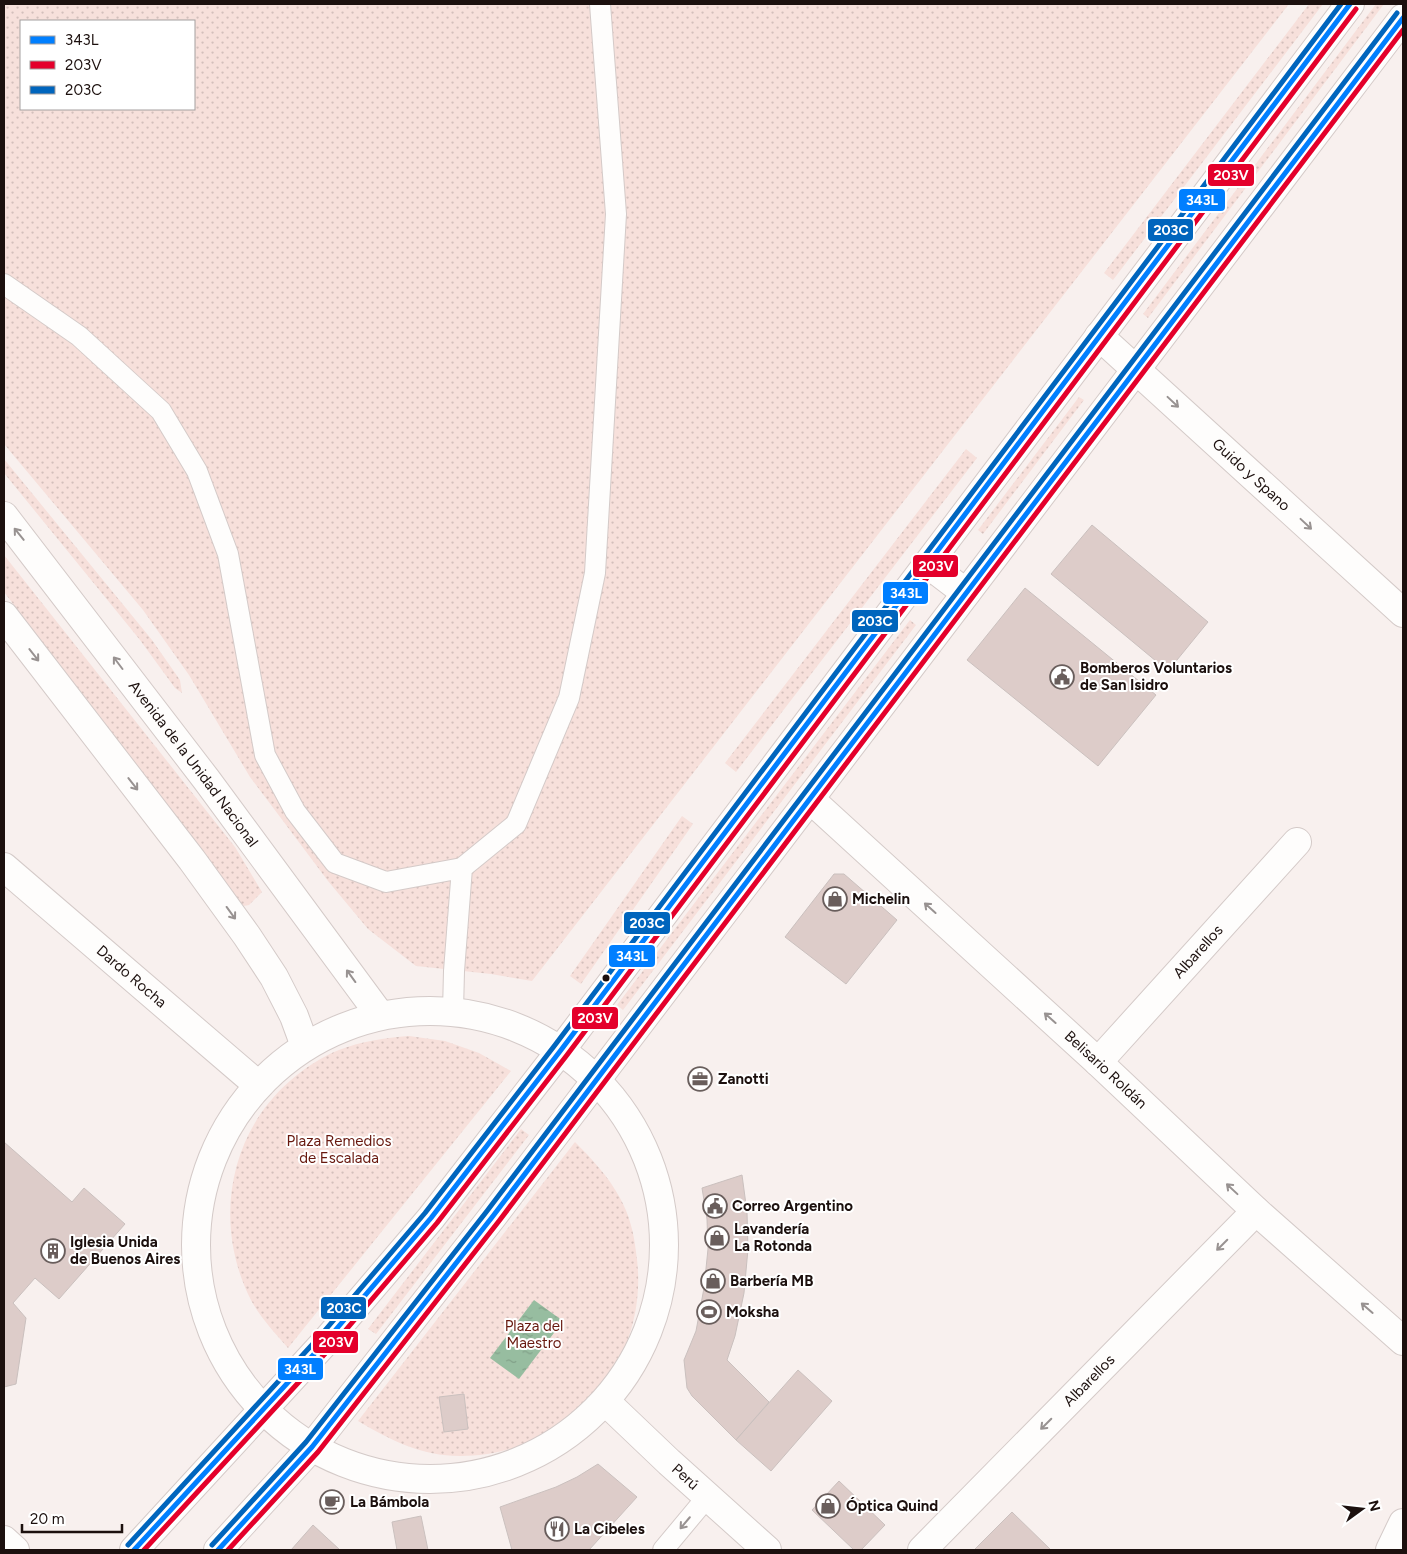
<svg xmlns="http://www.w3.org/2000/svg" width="1407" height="1554" font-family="Figtree,sans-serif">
<defs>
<pattern id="green-dots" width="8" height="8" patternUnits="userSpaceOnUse" patternTransform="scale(1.25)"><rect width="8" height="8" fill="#f7e0db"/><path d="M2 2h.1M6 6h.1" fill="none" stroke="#d3bfbb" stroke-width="1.8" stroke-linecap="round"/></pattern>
<pattern id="water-ripples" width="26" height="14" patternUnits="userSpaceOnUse" patternTransform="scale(1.25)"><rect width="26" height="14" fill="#97bda0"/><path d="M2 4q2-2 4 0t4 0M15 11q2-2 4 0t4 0" fill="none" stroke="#82a189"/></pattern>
</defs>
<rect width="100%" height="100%" fill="#f8f0ee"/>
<path fill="url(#green-dots)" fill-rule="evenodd" d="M4,4H1289L532,981L491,974L416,966L368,929L328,881L250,777L189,675L143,610L4,444ZM21,21H194V109H21Z
M1309,4H1323L1113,280L1104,273Z
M1376,4H1384L1148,318L1143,314Z
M1079,397L1084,400L983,534L978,530Z
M966,449L977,458L736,772L725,763Z
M4,459L152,640L180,680L182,693L175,688L140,640L4,473Z
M4,555L235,847L262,892L249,905L244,906L239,901L171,810L4,592Z
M910,620L916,625L623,1010L617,1005Z
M682,816L693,824L581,984L570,976Z
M409,1036L445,1041L479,1053L511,1071L288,1348C273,1331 257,1314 248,1294C214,1221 229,1133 291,1080C305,1068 321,1057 339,1050C362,1041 384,1038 409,1036Z
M521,1129L529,1135L376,1334L368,1329Z
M575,1142C592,1159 608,1176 620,1198C629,1214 634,1233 636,1252C653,1360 570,1456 460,1456C422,1456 390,1440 358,1421Z"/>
<path fill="url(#water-ripples)" d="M534,1300L563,1321L519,1379L490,1358Z"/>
<path fill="#ddccc9" stroke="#cac0be" d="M1092,525L1208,622L1168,671L1051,574Z
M1025,588L1156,695L1098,766L967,660Z
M834,874H844L897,920L846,984L785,937Z
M4,1142L72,1202L84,1188L125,1224L59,1299L35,1278L13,1303L26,1318L16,1384L4,1387Z
M742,1175L747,1212L748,1249L744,1293L735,1336L727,1360L769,1402L736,1440L692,1396L687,1388L684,1360L696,1331L704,1288L708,1249L707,1219L702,1188Z
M798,1370L832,1401L771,1471L736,1440Z
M464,1394L468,1429L444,1432L439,1397Z
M598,1464L637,1497L589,1550H512L500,1507L556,1487L577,1477Z
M839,1481L885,1525L861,1550H854L812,1510Z
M1012,1512L1051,1550H974Z
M421,1516L428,1550H397L392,1522Z
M313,1525L340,1550H291Z"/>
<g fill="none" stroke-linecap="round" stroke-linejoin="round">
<g stroke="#d4cac8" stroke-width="22">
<path id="service" d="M4,284L79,336L161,411L197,471L228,554L265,755L295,811L335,863L386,882L462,868L516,824L569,698L595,573L616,214L600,4
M453,1011L454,971L462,868
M663,1550L708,1496"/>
</g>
<g stroke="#d4cac8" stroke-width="30">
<g id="minor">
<path id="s1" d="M1099,336L1403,613"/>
<path id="s2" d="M810,799L1098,1062L1256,1211L1403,1341"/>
<path id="s3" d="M4,867L258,1085"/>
<path id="s4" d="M1098,1062L1297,842"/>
<path d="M4,1540L15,1550"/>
<path id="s5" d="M922,1550L1256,1211"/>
<path d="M1390,1550L1403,1523"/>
</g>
</g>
<g stroke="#d4cac8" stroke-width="30">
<g id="tertiary">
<path id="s6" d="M606,1402L669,1462L767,1550"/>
</g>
</g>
<g stroke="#d4cac8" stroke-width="30">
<g id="secondary">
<path id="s7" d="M4,516L206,779L380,1015"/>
<path d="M928,564L966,593"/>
<path d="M4,616L192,860L247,936L274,977L294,1016L305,1046"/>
<circle cx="430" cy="1245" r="234"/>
<path d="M134,1550L327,1340L431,1218L561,1050L1350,4"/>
<path d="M218,1550L312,1447L493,1216L1403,18"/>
</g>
</g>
<use href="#service" stroke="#fefdfc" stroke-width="20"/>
<use href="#minor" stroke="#fefdfc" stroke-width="28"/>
<use href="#tertiary" stroke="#fefdfc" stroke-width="28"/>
<use href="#secondary" stroke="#fefdfc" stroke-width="28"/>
<g stroke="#fff" stroke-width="9">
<path id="bus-1" d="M134,1550L327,1340L431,1218L561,1050L1350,4
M218,1550L312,1447L493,1216L1403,18"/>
</g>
<g stroke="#fff" stroke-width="9">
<path id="bus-2" d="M144,1550L333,1345L437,1223L567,1055L1356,9
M228,1550L318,1452L499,1221L1403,30"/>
</g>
<g stroke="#fff" stroke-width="9">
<path id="bus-3" d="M128,1545L321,1335L425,1213L555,1045L1341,4
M212,1545L306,1442L487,1211L1397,13"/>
</g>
<use href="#bus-1" stroke="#007fff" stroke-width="5"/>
<use href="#bus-2" stroke="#e4002b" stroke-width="5"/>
<use href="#bus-3" stroke="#0065bd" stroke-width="5"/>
</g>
<defs><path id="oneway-shaft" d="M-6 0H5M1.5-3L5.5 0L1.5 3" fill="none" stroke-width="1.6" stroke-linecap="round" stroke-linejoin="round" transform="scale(1.25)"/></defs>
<g stroke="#989291">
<use href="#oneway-shaft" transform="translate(1173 402) rotate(43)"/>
<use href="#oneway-shaft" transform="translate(1306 524) rotate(43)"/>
<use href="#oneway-shaft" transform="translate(19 534) rotate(-129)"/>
<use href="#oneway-shaft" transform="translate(34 655) rotate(52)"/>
<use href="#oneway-shaft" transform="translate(118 663) rotate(-127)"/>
<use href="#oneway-shaft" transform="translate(133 784) rotate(52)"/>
<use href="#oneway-shaft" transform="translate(930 908) rotate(-138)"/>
<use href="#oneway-shaft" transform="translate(231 913) rotate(54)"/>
<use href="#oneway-shaft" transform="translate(351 976) rotate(-126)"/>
<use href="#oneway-shaft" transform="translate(1050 1018) rotate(-138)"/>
<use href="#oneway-shaft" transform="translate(1232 1189) rotate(-137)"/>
<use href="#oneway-shaft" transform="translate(1222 1245) rotate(135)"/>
<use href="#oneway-shaft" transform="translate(1367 1308) rotate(-139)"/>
<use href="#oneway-shaft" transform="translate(1046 1424) rotate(135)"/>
<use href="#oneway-shaft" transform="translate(685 1523) rotate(130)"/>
</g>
<defs>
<g id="civic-ring" transform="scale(1.25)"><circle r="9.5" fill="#fff" stroke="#695e5c" stroke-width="1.5"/><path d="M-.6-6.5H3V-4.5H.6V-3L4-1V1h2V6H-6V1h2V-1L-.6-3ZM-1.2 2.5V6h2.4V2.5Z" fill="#695e5c"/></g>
<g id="shop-ring" transform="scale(1.25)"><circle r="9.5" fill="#fff" stroke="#695e5c" stroke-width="1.5"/><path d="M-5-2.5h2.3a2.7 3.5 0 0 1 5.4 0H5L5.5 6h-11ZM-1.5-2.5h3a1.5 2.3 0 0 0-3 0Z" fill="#695e5c"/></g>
<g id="office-ring" transform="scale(1.25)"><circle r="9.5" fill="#fff" stroke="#695e5c" stroke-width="1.5"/><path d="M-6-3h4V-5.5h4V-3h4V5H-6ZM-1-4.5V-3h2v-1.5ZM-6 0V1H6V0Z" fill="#695e5c"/></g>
<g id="building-ring" transform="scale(1.25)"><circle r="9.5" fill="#fff" stroke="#695e5c" stroke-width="1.5"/><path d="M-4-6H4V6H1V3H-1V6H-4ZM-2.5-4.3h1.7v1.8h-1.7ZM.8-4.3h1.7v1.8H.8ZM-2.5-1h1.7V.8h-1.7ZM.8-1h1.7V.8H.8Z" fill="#695e5c"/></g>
<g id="stadium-ring" transform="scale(1.25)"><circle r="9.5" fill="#fff" stroke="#695e5c" stroke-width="1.5"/><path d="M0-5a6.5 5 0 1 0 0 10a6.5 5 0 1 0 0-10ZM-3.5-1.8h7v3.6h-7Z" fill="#695e5c"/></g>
<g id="cafe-ring" transform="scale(1.25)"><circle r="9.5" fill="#fff" stroke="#695e5c" stroke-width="1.5"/><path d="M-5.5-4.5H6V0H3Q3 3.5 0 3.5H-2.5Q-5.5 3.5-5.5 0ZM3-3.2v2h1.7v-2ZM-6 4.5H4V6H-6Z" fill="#695e5c"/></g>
<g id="restaurant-ring" transform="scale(1.25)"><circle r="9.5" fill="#fff" stroke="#695e5c" stroke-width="1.5"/><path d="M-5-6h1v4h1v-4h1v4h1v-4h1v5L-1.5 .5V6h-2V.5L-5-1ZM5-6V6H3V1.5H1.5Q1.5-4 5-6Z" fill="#695e5c"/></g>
</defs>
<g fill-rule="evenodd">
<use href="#civic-ring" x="1062" y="677"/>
<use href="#shop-ring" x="835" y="899"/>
<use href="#office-ring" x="700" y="1079"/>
<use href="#civic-ring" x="715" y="1206"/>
<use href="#shop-ring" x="717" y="1238"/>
<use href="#building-ring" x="53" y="1251"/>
<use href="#shop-ring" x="713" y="1281"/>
<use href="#stadium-ring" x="709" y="1312"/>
<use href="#cafe-ring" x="332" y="1502"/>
<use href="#shop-ring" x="828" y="1506"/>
<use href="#restaurant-ring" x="557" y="1529"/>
</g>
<circle fill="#1c100e" stroke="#fff" stroke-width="2" cx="606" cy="978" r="4.5"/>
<g text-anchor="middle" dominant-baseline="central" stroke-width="4" stroke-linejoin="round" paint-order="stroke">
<g font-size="15" fill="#1c100e" stroke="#fff">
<text stroke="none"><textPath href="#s1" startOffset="206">Guido y Spano</textPath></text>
<text stroke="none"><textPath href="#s7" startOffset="312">Avenida de la Unidad Nacional</textPath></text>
<text stroke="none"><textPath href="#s4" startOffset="149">Albarellos</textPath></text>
<text stroke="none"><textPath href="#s3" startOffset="168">Dardo Rocha</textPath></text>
<text stroke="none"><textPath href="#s2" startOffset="401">Belisario Roldán</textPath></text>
<text stroke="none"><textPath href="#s5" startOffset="238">Albarellos</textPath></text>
<text stroke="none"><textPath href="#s6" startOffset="109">Perú</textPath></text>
</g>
<g font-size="15" font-weight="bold" fill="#1c100e" stroke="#fff" text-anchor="start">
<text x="1080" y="668">Bomberos Voluntarios<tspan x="1080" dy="17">de San Isidro</tspan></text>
<text x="852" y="899">Michelin</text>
<text x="718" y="1079">Zanotti</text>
<text x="732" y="1206">Correo Argentino</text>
<text x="734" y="1229">Lavandería<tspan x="734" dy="17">La Rotonda</tspan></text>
<text x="70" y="1242">Iglesia Unida<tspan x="70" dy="17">de Buenos Aires</tspan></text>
<text x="730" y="1281">Barbería MB</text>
<text x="726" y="1312">Moksha</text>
<text x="350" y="1502">La Bámbola</text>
<text x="846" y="1506">Óptica Quind</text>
<text x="574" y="1529">La Cibeles</text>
</g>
<g font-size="15" fill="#67180e" stroke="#fff">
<text x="339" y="1141">Plaza Remedios<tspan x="339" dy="17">de Escalada</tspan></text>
<text x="534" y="1326">Plaza del<tspan x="534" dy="17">Maestro</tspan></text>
</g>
</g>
<g stroke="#fff" stroke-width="2">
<rect x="1207" y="163" width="48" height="24" rx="5" fill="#e4002b"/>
<rect x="1178" y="188" width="48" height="24" rx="5" fill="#007fff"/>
<rect x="1147" y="218" width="47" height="24" rx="5" fill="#0065bd"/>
<rect x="912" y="554" width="47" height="24" rx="5" fill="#e4002b"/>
<rect x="882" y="581" width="47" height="24" rx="5" fill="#007fff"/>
<rect x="851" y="609" width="48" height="24" rx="5" fill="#0065bd"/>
<rect x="623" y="911" width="48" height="24" rx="5" fill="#0065bd"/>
<rect x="608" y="944" width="48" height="24" rx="5" fill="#007fff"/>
<rect x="571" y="1006" width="48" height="24" rx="5" fill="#e4002b"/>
<rect x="320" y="1296" width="47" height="24" rx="5" fill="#0065bd"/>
<rect x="312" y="1330" width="47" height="24" rx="5" fill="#e4002b"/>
<rect x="277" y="1357" width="47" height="24" rx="5" fill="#007fff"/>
</g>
<g font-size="14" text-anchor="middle" font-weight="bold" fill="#fff">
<text x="1231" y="180">203V</text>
<text x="1202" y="205">343L</text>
<text x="1171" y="235">203C</text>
<text x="936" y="571">203V</text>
<text x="906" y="598">343L</text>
<text x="875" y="626">203C</text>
<text x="647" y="928">203C</text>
<text x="632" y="961">343L</text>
<text x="595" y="1023">203V</text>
<text x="344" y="1313">203C</text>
<text x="336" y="1347">203V</text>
<text x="300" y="1374">343L</text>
</g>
<rect width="1407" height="1554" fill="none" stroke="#1c100e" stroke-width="10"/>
<rect x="20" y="20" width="175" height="90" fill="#ffffff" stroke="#a49f9f"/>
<rect x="30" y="36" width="25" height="8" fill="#007fff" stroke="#a49f9f"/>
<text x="65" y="45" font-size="15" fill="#1c100e">343L</text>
<rect x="30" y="61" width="25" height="8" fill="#e4002b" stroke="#a49f9f"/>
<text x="65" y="70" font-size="15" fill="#1c100e">203V</text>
<rect x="30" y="86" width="25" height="8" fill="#0065bd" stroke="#a49f9f"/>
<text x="65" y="95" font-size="15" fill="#1c100e">203C</text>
<g transform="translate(1362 1509) rotate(75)" stroke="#ffffff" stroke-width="4" paint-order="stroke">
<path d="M0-4L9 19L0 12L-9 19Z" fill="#1c100e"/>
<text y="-8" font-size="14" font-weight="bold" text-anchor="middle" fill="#1c100e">N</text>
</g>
<path d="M22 1524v8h100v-8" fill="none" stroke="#1c100e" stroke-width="2.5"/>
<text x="30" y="1524" font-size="15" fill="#1c100e" stroke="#ffffff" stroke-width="4" paint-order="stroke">20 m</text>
</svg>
